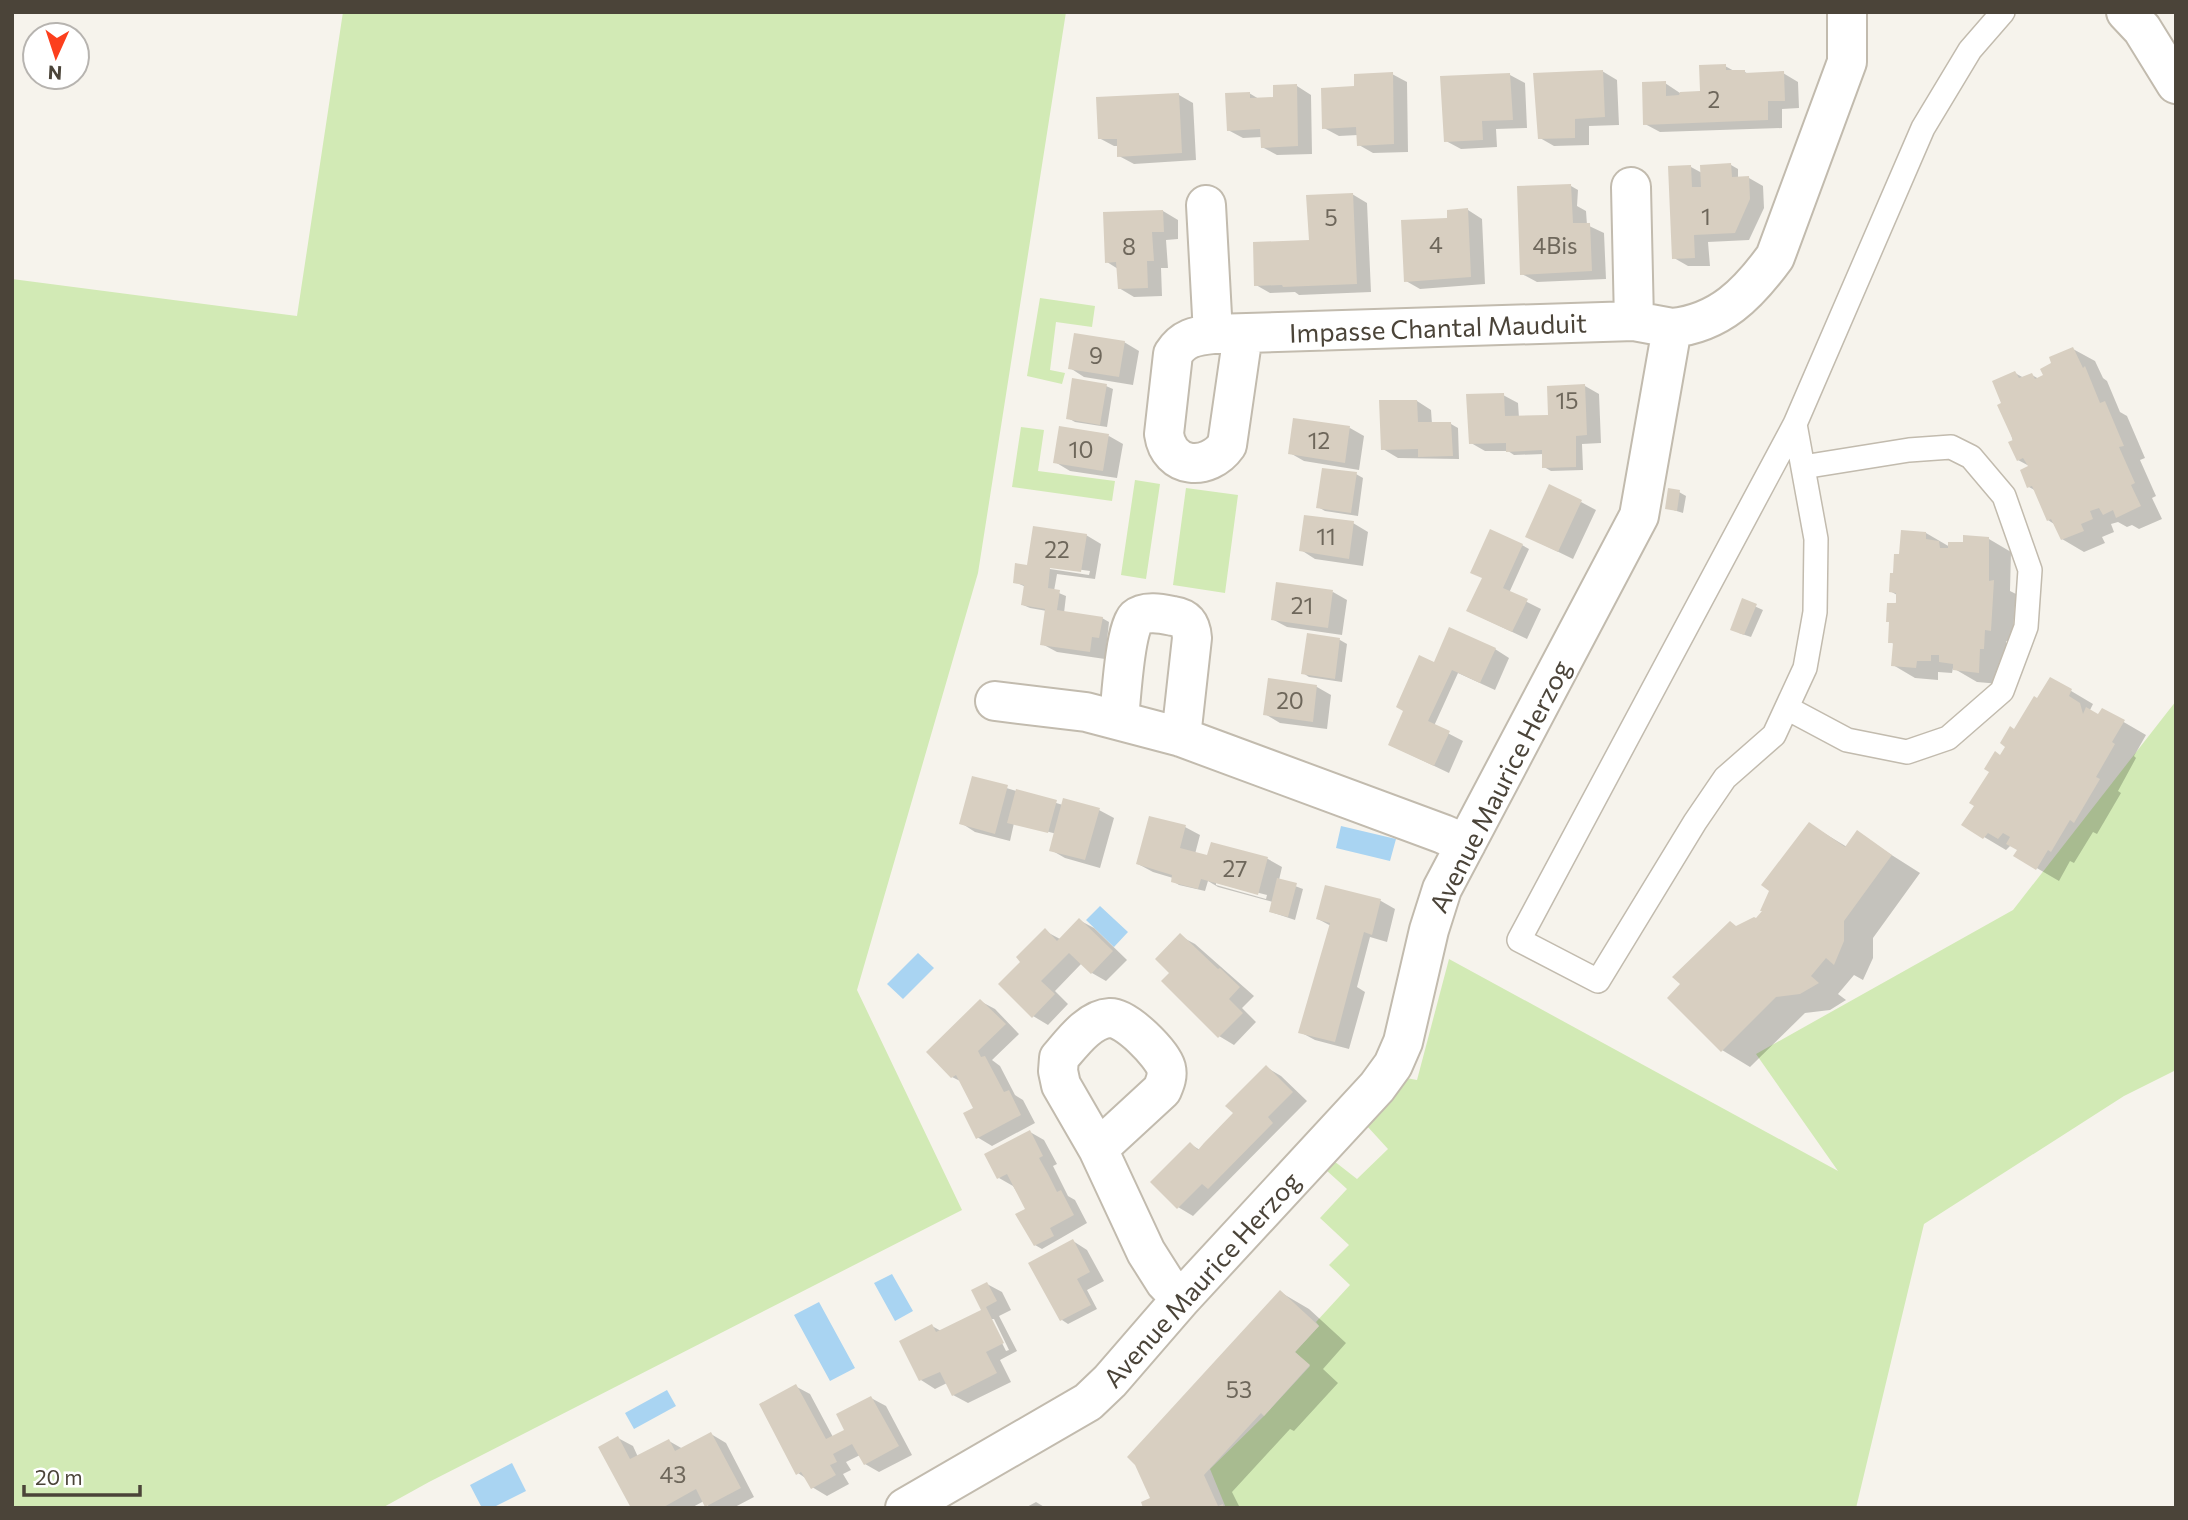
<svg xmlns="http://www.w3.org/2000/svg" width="2188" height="1520" font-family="Commissioner,sans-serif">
<rect width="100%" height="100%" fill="#f6f3ec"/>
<path fill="#d2eab5" d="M343,12H1066L978,573L857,990L962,1210L429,1482L382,1508H12V279L297,316Z
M1040,298L1095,306L1092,327L1056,322L1050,370L1065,373L1062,384L1027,376Z
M1021,427L1044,430L1038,471L1115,481L1112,501L1012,487Z
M1135,480L1160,484L1146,579L1121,575Z
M1186,488L1238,495L1225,593L1173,585Z
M2176,701V1070L2124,1096L1924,1224L1856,1508H1226L1210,1469L1264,1416L1310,1366L1295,1352L1319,1326L1316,1322L1350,1285L1329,1265L1349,1245L1320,1218L1347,1189L1326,1170L1334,1161L1357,1179L1388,1149L1367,1126L1406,1078L1417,1080L1449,959L1838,1171L1756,1054L2013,910Z"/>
<path fill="#a9d4f2" d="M1341,826L1396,839L1390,861L1336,848Z
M1100,906L1128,932L1114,947L1086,920Z
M918,953L934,968L903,999L887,984Z
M892,1274L913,1311L895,1321L874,1283Z
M819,1302L855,1368L830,1381L794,1315Z
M667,1390L676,1406L634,1429L625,1413Z
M512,1463L526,1491L492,1508H482L470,1485Z"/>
<path fill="#0003" fill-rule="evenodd" d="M1725,66L1736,72H1745L1750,75L1783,73L1798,82L1799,108L1782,109V128L1660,132L1645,124L1665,83L1680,93L1701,92Z
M1602,71L1617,80L1619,125L1589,126V145L1554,146L1540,138Z
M1392,74L1407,82L1408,152L1373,153L1359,145L1358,135L1339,136L1324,128L1356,88Z
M1510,75L1525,83L1527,128L1496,129L1497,147L1461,149L1446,141Z
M1297,86L1311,95L1312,154L1277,155L1262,147V137L1243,138L1228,130L1249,93L1259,99L1275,98Z
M1179,95L1193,103L1196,160L1134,164L1119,156V146H1114L1099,138Z
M1731,165L1738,169V179L1749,178L1763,186L1764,208L1749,240L1708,242L1710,266H1688L1674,258L1691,167L1702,173Z
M1571,186L1578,190L1577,206L1586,211L1587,225L1604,233L1606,279L1537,282L1522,274Z
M1352,194L1367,203L1371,292L1299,295L1295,292L1270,293L1256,285L1310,241Z
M1468,210L1482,219L1485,284L1420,289L1406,281L1449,220Z
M1163,211L1178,220V239L1166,240L1168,268H1161L1162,296L1134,297L1119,288L1118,269L1107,262Z
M1124,342L1139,351L1133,385L1084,377L1070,368Z
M2073,349L2095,361L2103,378L2107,381L2120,412L2127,416L2145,458L2140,460L2156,496L2152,498L2162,519L2139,529L2132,525L2127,527L2118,522L2111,524L2114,532L2102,537L2105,543L2084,552L2062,539L2054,524L2048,520L2036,491L2029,487L2031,467L2018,460L2003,404L2015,373L2024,378L2032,375L2039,379L2046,375Z
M1106,386L1113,389L1107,427L1075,422L1068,418Z
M1585,386L1599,394L1601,443L1582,444L1583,470L1551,471L1544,467V454L1514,455L1508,451H1485L1471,443L1503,395L1518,403L1519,418L1550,416Z
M1417,401L1431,410L1432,424H1451L1458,428L1459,459L1398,458L1383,449Z
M1350,428L1364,436L1359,470L1304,461L1290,453Z
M1109,436L1123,444L1117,478L1070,471L1055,462Z
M1356,474L1363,478L1358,516L1325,511L1318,507Z
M1679,492L1686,496L1683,513L1667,508Z
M1581,502L1596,510L1573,559L1542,544Z
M1353,523L1368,532L1363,566L1315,559L1301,550Z
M1926,533L1950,547L1989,539L2011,552L2010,591L2016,594L2012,642L2006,641V660L2000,684L1977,682L1953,668L1952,673L1938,672V680L1915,678L1893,665L1894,644L1890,642L1897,595L1890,591L1901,556Z
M1086,535L1101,544L1095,579L1057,574L1054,591L1066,596L1064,613L1102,618L1109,622L1105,659L1057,652L1042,644L1047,611L1030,608L1023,605L1026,587L1015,582L1029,566ZM1046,565L1090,571L1089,575L1050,569Z
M1522,545L1529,549L1509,593L1541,609L1527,639L1468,611Z
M1333,592L1347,600L1342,635L1287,627L1272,619Z
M1743,601L1763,610L1751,637L1739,633Z
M1308,635L1340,640L1347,644L1342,682L1309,677L1303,673Z
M1495,649L1509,658L1495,690L1458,673L1434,726L1463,741L1449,773L1390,745L1435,664Z
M2051,679L2093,704L2090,710L2099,716L2103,710L2146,735L2134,756L2136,758L2118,791L2121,793L2097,834L2093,832L2074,863L2070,861L2059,881L2016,856L2020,850L2011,845L2006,850L1964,825L2015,731Z
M1269,680L1317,687L1331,695L1327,729L1280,723L1265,714Z
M973,778L1063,805L1099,810L1114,818L1100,868L1065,858L1051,850L1057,834L1014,823L1010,841L975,832L961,823Z
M1809,824L1847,847L1857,833L1920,873L1873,938V958L1863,980L1854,975L1838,994L1846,1000L1830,1010L1805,1013L1750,1067L1722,1050L1738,927L1757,920L1764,911Z
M1185,827L1200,835L1195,854L1209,857L1212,844L1268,859L1282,867L1279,880L1303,889L1295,920L1271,912L1273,902L1218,887L1208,881L1205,891L1179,885L1173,881V878L1153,872L1138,864ZM1216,882L1267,895L1266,899L1216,885Z
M1326,887L1381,901L1395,909L1387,942L1370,937L1357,987L1365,992L1349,1049L1315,1040L1300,1032L1331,926L1318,919Z
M1079,920L1094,928L1127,960L1106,981L1092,973L1082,963L1055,991L1068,1004L1048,1025L1033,1016L1023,962L1045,931L1060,939Z
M1180,936L1195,944L1254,996L1242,1008L1256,1022L1234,1045L1219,1036L1171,973Z
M980,1001L995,1009L1019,1034L992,1060L1000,1066L1015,1095L1023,1100L1035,1123L992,1146L977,1137L975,1108L962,1082L952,1077Z
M1266,1067L1281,1076L1307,1101L1193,1216L1178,1207L1190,1144L1200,1150L1233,1116Z
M1030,1132L1044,1140L1057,1164L1053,1166L1068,1196L1075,1200L1087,1223L1042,1249L1035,1245L1028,1209L1013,1186L999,1178Z
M1073,1241L1087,1250L1104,1281L1087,1290L1097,1309L1068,1324L1062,1320Z
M987,1284L1002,1292L1011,1310L999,1316L1017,1351L1000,1360L1011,1382L968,1403L953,1395L947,1383L935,1389L921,1380L932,1326L941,1331L983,1310ZM990,1319H994L1009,1350L1006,1351Z
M1280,1292L1309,1309L1346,1343L1323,1369L1338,1383L1294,1431L1290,1429L1232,1492L1240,1508H1145Z
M795,1386L810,1394L833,1437L847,1430L871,1398L886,1406L912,1455L879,1472L865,1464L860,1455L846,1462L851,1470L843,1474L849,1484L827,1496L812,1487L807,1479L798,1473Z
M711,1434L726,1443L754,1497L733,1508H710L704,1501L691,1508H632L618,1438L633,1446L638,1457L669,1441L683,1449Z
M1036,1502L1046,1508H1025Z"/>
<path fill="#d8cfc1" d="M1726,64V70H1745V73L1784,71L1785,101H1768V120L1643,125L1642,82L1666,81V96L1679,95L1680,92L1700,91L1699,65Z
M1603,70L1605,117L1575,119V138L1538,139L1533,73Z
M1393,72L1394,144L1357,146L1356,127L1322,129L1321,88L1354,86V74Z
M1510,73L1513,120L1482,121L1483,140L1444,142L1440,76Z
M1297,84L1298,146L1261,148L1260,129L1227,131L1225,93L1250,92V98L1273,97V85Z
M1179,93L1182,153L1117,157V139H1098L1096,97Z
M1731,163L1732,177L1749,176L1750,199L1735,233L1694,235L1695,258L1672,259L1668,166L1691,165L1692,187H1701L1700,165Z
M1571,184L1573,223H1590L1592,271L1520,275L1517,186Z
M1353,193L1357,284L1283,287L1282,285L1254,286L1253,242L1309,240L1306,195Z
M1468,208L1471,277L1404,282L1401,220L1447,218V210Z
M1163,210L1164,232H1152L1154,261H1147L1148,288L1118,289L1116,262L1105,263L1103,212Z
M1074,333L1125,341L1119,377L1068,369Z
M2073,347L2083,368L2085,366L2100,403L2105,401L2124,446L2119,447L2135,483L2131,485L2141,506L2116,518L2113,510L2103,515L2099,508L2090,511L2093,519L2081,524L2084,531L2061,540L2051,519L2047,521L2032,486L2027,488L2020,470L2028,466L2023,458L2017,461L2008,442L2013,440L1997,405L2001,403L1992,381L2015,371L2019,378L2032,373L2035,379L2043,375L2040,369L2051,363L2049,357Z
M1072,378L1107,384L1100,425L1066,419Z
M1585,384L1587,435L1576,436V467L1542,468V450L1506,452V443L1469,444L1466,394L1504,393L1505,416L1548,415L1547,386Z
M1379,400H1417L1418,422H1451L1453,456L1418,457V449L1381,450Z
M1293,418L1350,426L1345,463L1288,454Z
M1059,426L1109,434L1103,471L1053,463Z
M1322,468L1357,472L1351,513L1316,508Z
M1549,484L1582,500L1558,552L1525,537Z
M1668,488L1680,490L1677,511L1665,509Z
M1304,515L1354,521L1349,559L1299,551Z
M1033,526L1087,534L1081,572L1050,568L1048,588L1060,590L1057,610L1103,617L1099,638L1092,637L1090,652L1040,645L1045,609L1021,605L1024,585L1013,583L1015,563L1027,565Z
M1490,529L1523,544L1503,588L1528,599L1512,632L1466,611L1482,578L1470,573Z
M1901,530L1926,532V539L1939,541L1940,548H1948V542H1963V535L1989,537V581L1994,580L1991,631L1985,630L1984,649H1980L1979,673L1953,670V664L1939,662V655H1931V661H1917L1916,668L1891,666L1893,643H1888L1889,622H1886L1887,603H1896V593L1889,592L1890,573H1893L1894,554H1899Z
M1276,582L1333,590L1328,628L1271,620Z
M1742,598L1757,604L1744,635L1730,630Z
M1449,627L1496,648L1480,683L1452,670L1428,721L1450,731L1434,766L1388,745L1403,711L1396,707L1419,655L1434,662Z
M1307,633L1340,638L1335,679L1301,674Z
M2050,677L2072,689L2069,696L2080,703L2083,714L2086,707L2098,714L2102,708L2125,720L2112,742L2115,744L2096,777L2100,779L2074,823L2070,820L2051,852L2048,850L2036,870L2013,856L2017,850L2006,844L2010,837L2003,833L1998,839L1988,833L1983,839L1961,825L1974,806L1969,803L1989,772L1984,769L1995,751L2000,755L2005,747L2000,743L2010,726L2014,729L2034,696L2037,698Z
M1268,678L1317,685L1313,722L1263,715Z
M972,776L1008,785L995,834L959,824Z
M1016,789L1057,800L1048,833L1007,823Z
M1063,798L1100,808L1085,860L1049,851Z
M1149,816L1186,825L1180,848L1207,855L1211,842L1268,857L1258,895L1201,879L1198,889L1178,884L1171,882L1172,875L1136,864Z
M1809,822L1845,847L1857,830L1892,855L1844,921V941L1834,965L1826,958L1811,976L1819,983L1800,994L1776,997L1721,1052L1667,998L1680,984L1672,977L1730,921L1736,926L1754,917L1756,918L1762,911H1760L1769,891L1761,885Z
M1277,878L1297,883L1288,917L1269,912Z
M1325,885L1381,899L1372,935L1364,932L1335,1042L1298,1033L1330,923L1316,919Z
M1079,918L1113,951L1091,974L1069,953L1041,981L1055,994L1032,1018L998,984L1020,962L1016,957L1045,928L1057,941Z
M1180,933L1218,969L1220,968L1240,987L1229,999L1243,1013L1218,1038L1161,981L1169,973L1155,959Z
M980,999L1006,1024L978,1051L981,1057L985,1056L1004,1092L1009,1090L1021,1115L976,1139L963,1113L973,1108L956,1075L951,1078L926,1052Z
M1266,1065L1293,1092L1268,1117L1273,1123L1208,1189L1202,1184L1177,1209L1150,1182L1190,1142L1198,1150L1204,1143L1233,1113L1225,1106Z
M1030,1130L1043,1156L1039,1158L1048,1174L1057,1192L1061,1190L1074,1215L1050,1228L1054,1236L1034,1246L1015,1214L1025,1209L1007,1174L997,1179L984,1154Z
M1073,1239L1090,1272L1077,1279L1091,1305L1060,1321L1028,1263Z
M987,1282L997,1301L986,1307L1004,1343L986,1352L997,1373L952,1396L940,1372L919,1381L899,1341L932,1324L936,1332L981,1310L971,1290Z
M1280,1290L1319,1326L1295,1352L1310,1365L1264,1416L1261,1413L1204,1475L1218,1506L1223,1504L1224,1508H1143L1141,1502L1150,1498L1135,1465L1127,1457Z
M796,1384L826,1439L844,1430L836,1414L871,1396L899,1446L864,1465L852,1444L833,1454L837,1462L830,1465L836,1475L811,1489L801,1472L796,1475L759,1404Z
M711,1432L741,1488L705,1507L696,1489L662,1508H631L598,1447L618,1436L630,1459L669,1439L675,1451Z"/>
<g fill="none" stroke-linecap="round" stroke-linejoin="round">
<g stroke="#c2bbae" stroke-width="26">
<path id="service" d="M1795,424L1816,539L1815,612L1805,668L1774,735L1725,778L1695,822L1598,981L1519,940L1795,424L1923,128L1970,50L2003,12
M1787,708L1847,740L1907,752L1948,738L2002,691L2026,627L2030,570L2004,496L1971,457L1951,447L1909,450L1803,467"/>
</g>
<g stroke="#c2bbae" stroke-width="42">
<path id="minor" d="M2126,12L2142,29L2176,84
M1631,187L1634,321
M1206,205L1213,334
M1243,334L1227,445C1208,472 1169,469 1164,434L1173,354C1183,338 1195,336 1213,334L1634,321L1672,328
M995,701L1086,712L1181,737L1443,834L1466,844
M1119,719C1121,700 1125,629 1136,618C1145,610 1163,614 1173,616C1186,618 1191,624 1192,638L1181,737
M1098,1149L1162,1090C1165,1083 1168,1076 1166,1068C1162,1054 1126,1017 1110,1018C1089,1019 1072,1043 1059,1058L1058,1071L1061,1085L1098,1149L1146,1252L1165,1282L1181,1299
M905,1508L1088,1402L1110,1381L1181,1299L1377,1087L1393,1065L1403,1042L1429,930L1442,889L1639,516L1672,328C1720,323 1748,294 1775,257L1847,62V12"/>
</g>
<use href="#service" stroke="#fff" stroke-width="23"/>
<use href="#minor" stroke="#fff" stroke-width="38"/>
</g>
<g text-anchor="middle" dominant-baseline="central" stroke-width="6" stroke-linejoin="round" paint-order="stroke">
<g font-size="23" fill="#6e675b">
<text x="1714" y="99">2</text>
<text x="1706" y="216">1</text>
<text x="1331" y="217">5</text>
<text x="1436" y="244">4</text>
<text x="1555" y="245">4Bis</text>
<text x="1129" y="246">8</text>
<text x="1096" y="355">9</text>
<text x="1567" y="400">15</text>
<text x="1319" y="440">12</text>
<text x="1081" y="449">10</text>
<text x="1326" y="536">11</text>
<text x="1057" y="549">22</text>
<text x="1302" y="605">21</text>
<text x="1290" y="700">20</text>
<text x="1235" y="868">27</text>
<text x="1239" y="1389">53</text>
<text x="673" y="1474">43</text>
</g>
<g font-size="26" fill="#4b4439" stroke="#fff">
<text transform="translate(1438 327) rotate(-2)">Impasse Chantal Mauduit</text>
<text transform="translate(1499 786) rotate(-63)">Avenue Maurice Herzog</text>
<text transform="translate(1201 1279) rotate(-48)">Avenue Maurice Herzog</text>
</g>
</g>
<rect width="2188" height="1520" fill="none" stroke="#4b4439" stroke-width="28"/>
<g transform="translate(56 56) rotate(183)"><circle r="33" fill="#ffffff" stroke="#b7b4b0" stroke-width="2"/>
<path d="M0-5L12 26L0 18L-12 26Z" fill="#fc3f1d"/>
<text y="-10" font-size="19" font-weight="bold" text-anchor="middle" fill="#4b4439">N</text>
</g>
<path d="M24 1485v10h116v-10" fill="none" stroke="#4b4439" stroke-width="3.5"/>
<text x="35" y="1485" font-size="21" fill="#4b4439" stroke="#ffffff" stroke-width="5" paint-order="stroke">20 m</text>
</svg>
